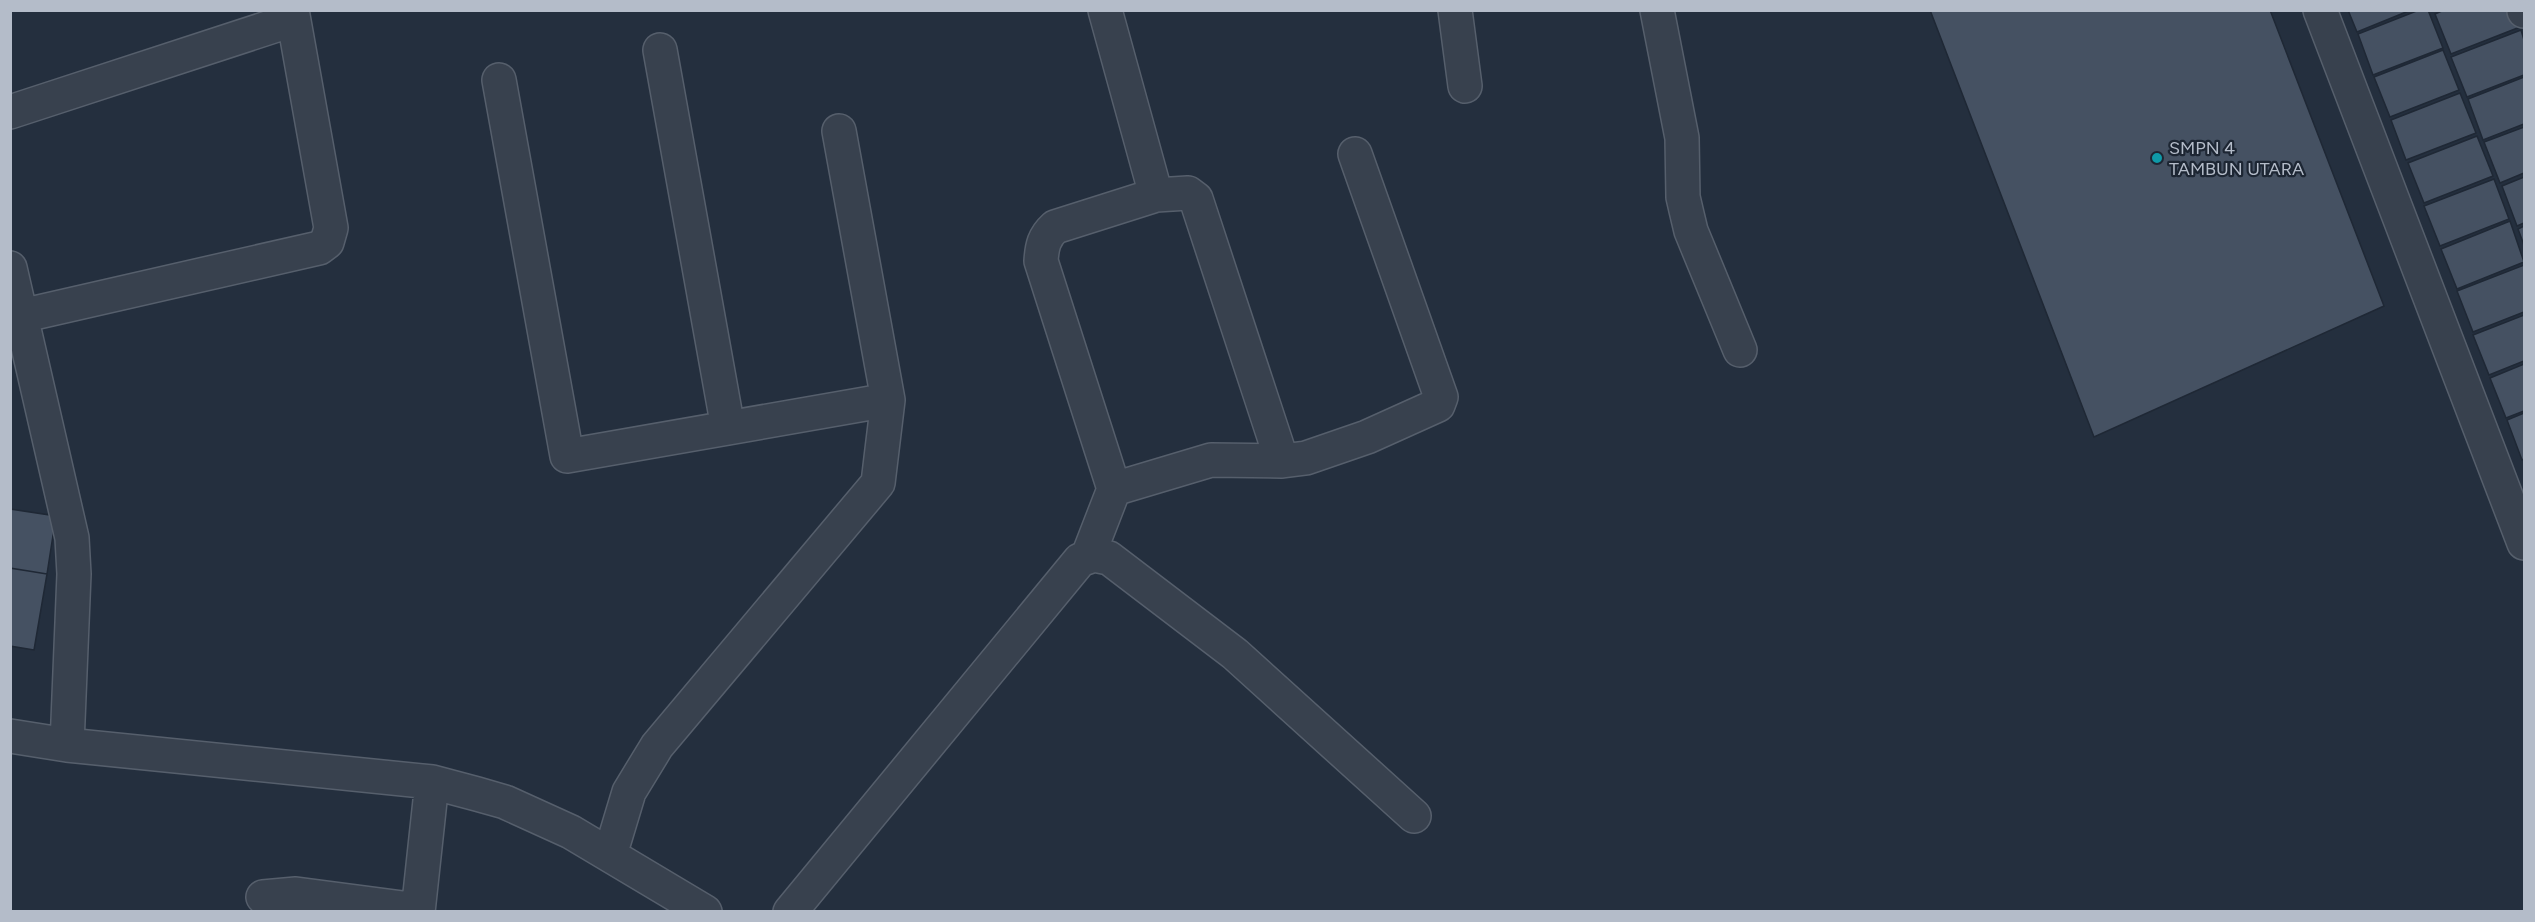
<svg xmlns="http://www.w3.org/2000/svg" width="2535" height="922" font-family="Figtree,sans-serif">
<rect width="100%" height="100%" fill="#242f3e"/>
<path fill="#455162" stroke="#1f2835" stroke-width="1.5" d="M1930,10H2270L2384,306L2094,437Z
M2348,10H2411L2357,32Z
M2419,10H2428L2443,48L2373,75L2358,34Z
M2444,10H2513L2520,27L2451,54L2435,14Z
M2521,30L2524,40V75L2467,97L2451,57Z
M2443,50L2459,90L2390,117L2374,77Z
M2524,77V124L2483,140L2468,99Z
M2460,93L2476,133L2406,160L2391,120Z
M2524,127V173L2500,183L2484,142Z
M2477,136L2493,176L2424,203L2408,163Z
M2524,177V223L2517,226L2502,186Z
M2494,179L2509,219L2440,246L2424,206Z
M2510,221L2524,262L2457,289L2441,249Z
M2524,226V245L2518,229Z
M2524,265V312L2473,332L2457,291Z
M2524,315V361L2489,375L2473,335Z
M2524,364V411L2506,418L2490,378Z
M2524,413V459L2522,460L2507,420Z
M10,509L56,516L47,574L10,568Z
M10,568L47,574L34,650L10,646Z"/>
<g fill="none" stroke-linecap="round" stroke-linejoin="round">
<g stroke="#565f6c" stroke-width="36">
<path id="street" d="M1455,10L1465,86
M1657,10L1682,138L1683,197L1686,210L1691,231L1740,350
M2320,10L2524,543
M2524,10V11
M660,50L728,428
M499,80L567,456L888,400
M10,112L292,20
M1156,195L1188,193L1196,199L1282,461
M10,268L72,538L74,574L67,745
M21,316L319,248L327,242L331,228L292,10
M1114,489L1211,460L1282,461L1306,458L1367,437L1438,405L1441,397L1355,154
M1088,556L1114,489L1041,261C1042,246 1044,237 1055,227L1156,195L1105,10
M10,736L67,745L432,782L477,794L505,802L571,832L705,912
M610,855L629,792L657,746L878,483L888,400L839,131
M263,897L296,894L418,910
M418,912L432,782
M790,912L1080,560L1094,555L1109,558L1235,654L1414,816"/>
</g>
<use href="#street" stroke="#38414e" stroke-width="33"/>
</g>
<circle fill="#0f9aa8" stroke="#1d2633" stroke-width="2" cx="2157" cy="158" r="6"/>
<g text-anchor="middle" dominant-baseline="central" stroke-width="4.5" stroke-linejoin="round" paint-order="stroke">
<g font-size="18" fill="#b4bcc9" stroke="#1d2633" text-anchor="start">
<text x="2169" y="148">SMPN 4<tspan x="2169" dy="21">TAMBUN UTARA</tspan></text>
</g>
</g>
<rect width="2535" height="922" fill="none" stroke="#b4bcc9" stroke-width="24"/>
</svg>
